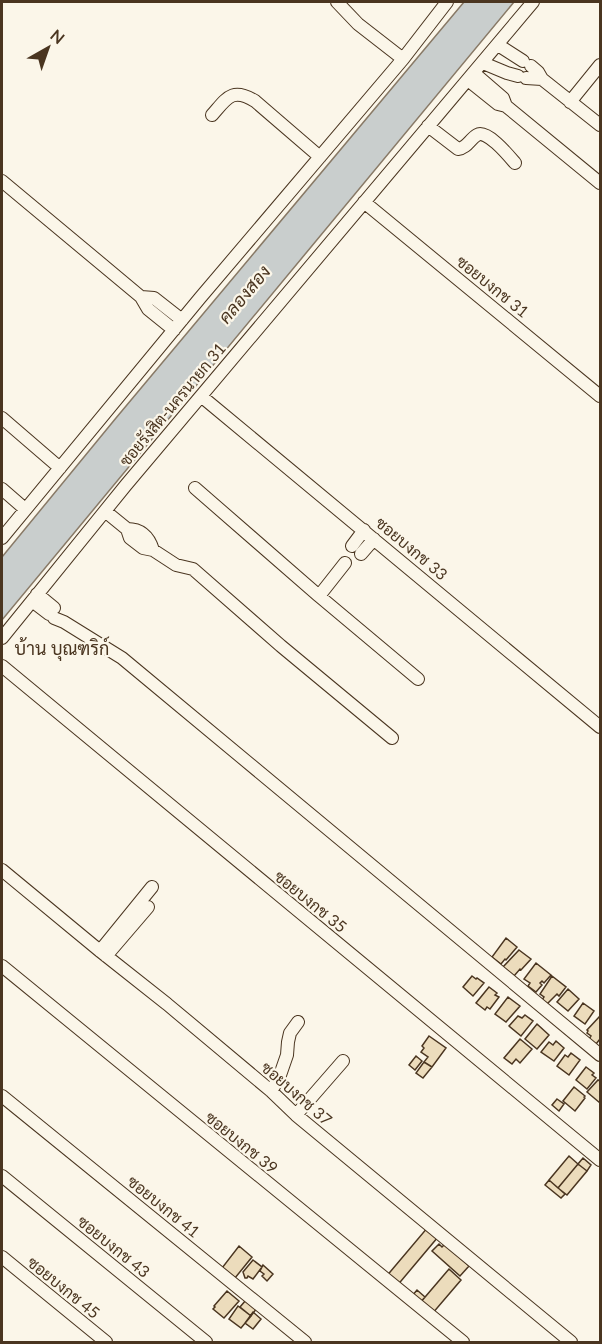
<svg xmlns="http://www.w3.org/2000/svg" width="602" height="1344" font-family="Lato,Sarabun,sans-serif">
<rect width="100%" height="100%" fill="#fbf6e9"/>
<path fill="#c9cecd" stroke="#887966" stroke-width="1.5" d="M464,2H514L2,620V557L116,418Z"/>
<path fill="#ecdcbc" stroke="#4a3520" stroke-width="1.5" d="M506,938L517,947L506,960L505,959L501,964L492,957Z
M519,950L531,959L521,970L520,969L514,976L503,967Z
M536,963L551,975L544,983L542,981L540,983L542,985L536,992L528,986L530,983L524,979Z
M472,976L476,979L477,978L484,983L473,996L463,987Z
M552,976L566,987L559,996L557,994L547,1004L542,1000L544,997L540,994Z
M489,987L497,993L495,995L499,997L490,1009L487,1007L485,1010L476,1003Z
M568,989L579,999L568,1011L557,1002Z
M508,997L520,1006L506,1022L495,1014Z
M583,1003L594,1011L585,1024L574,1016Z
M525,1015L533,1021L521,1036L509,1026L518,1016L522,1018Z
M600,1016V1039L596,1044L589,1039L591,1036L587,1033L588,1031L587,1030Z
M537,1024L549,1035L537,1049L525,1039Z
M429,1036L446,1048L432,1067L424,1062L428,1057L421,1052L424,1048L422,1046Z
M520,1039L532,1049L520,1063L516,1059L512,1064L504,1058Z
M556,1041L564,1048L554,1061L541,1052L549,1042L553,1045Z
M571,1053L580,1060L569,1075L557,1066L565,1055L568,1057Z
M416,1056L422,1061L415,1070L409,1065Z
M424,1062L432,1067L423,1078L416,1073Z
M586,1067L594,1073L592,1075L596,1078L587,1089L576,1080Z
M598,1080L600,1081V1103L587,1092Z
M574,1087L585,1096L584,1097L585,1098L575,1111L563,1101Z
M557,1099L564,1104L559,1111L552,1105Z
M569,1156L578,1164L558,1188L549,1180Z
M583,1158L591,1165L587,1171L578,1164Z
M578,1164L587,1171L567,1195L558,1188Z
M549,1180L565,1194L561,1198L545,1185Z
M428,1227L438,1237L396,1287L385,1278Z
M439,1244L442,1247L445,1244L469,1266L460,1276L432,1251Z
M239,1246L252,1257L235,1278L222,1268Z
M253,1260L262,1267L253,1279L248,1276L247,1278H245L243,1272Z
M263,1265L273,1274L267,1281L262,1276L264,1274L260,1271Z
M449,1269L461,1280L432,1314L420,1303Z
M417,1290L425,1297L420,1303L412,1296Z
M227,1291L239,1301L224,1318L213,1309L215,1307L214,1306Z
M246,1300L257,1308L251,1316L240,1307Z
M238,1306L251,1316L241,1328L229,1319Z
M253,1312L261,1319L253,1329L245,1323Z"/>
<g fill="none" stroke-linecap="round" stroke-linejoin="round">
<g stroke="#4a3520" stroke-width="14">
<path id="minor" d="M337,2L358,24L403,59
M498,45L523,61
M483,63L507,73L518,76
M531,66L538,72L542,79L600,125
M474,73L503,98L506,106
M526,78L542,79
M468,80L498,104L506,106L600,183
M570,102L600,65
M212,115C227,98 232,87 255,101L320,157
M428,126L458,149C467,148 470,139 477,135C487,129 509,156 515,163
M2,181L141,297L148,309L174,330
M364,202L600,396
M141,297L154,298L182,320
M201,396L600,727
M2,418L60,468
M195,488L319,596L345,563
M2,489L25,509
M105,511L127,529L130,538L143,548L153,550L176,565L193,569L281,646L392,738
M127,529C141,529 149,537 153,550
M2,538L200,298L403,59L447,2
M352,546L364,530
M361,554L374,539
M37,594L54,608
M319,596L418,679
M32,601L49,614
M54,618L64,622L122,658L600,1055
M2,638L126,485L533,2
M2,666L600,1160
M2,870L100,951L167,1004L271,1091L296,1115L571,1342
M100,951L152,887
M106,956L148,907
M2,966L463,1342
M271,1091L279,1078L287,1055L288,1042L290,1033L298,1022
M2,1096L305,1342
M296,1115L343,1061
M2,1176L206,1342
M2,1257L106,1342"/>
</g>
<use href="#minor" stroke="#fbf6e9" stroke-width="12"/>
</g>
<g text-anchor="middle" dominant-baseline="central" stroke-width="4.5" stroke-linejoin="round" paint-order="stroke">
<g font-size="16" fill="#4a3520" stroke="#fbf6e9">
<text transform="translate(493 286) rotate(39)">ซอยบงกช 31</text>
<text transform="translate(172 404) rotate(-50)">ซอยรังสิต-นครนายก 31</text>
<text transform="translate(412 548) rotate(40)">ซอยบงกช 33</text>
<text transform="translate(311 901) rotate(39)">ซอยบงกช 35</text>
<text transform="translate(297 1093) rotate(41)">ซอยบงกช 37</text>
<text transform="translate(242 1142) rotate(39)">ซอยบงกช 39</text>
<text transform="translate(164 1206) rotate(39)">ซอยบงกช 41</text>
<text transform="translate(114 1246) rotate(39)">ซอยบงกช 43</text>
<text transform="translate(64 1287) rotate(39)">ซอยบงกช 45</text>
</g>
<g font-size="18" font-style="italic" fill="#4a3520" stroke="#fbf6e9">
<text transform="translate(244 294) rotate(-50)">คลองสอง</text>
</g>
<g font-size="18" fill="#4a3520" stroke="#fbf6e9">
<text x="62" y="648">บ้าน บุณฑริก์</text>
</g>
</g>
<rect width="602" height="1344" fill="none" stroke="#4a3520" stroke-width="6"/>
<g transform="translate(48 48) rotate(40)" stroke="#fbf6e9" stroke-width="4.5" paint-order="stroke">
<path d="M0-4.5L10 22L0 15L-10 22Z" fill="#4a3520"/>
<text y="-9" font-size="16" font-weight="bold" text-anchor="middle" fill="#4a3520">N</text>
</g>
</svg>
